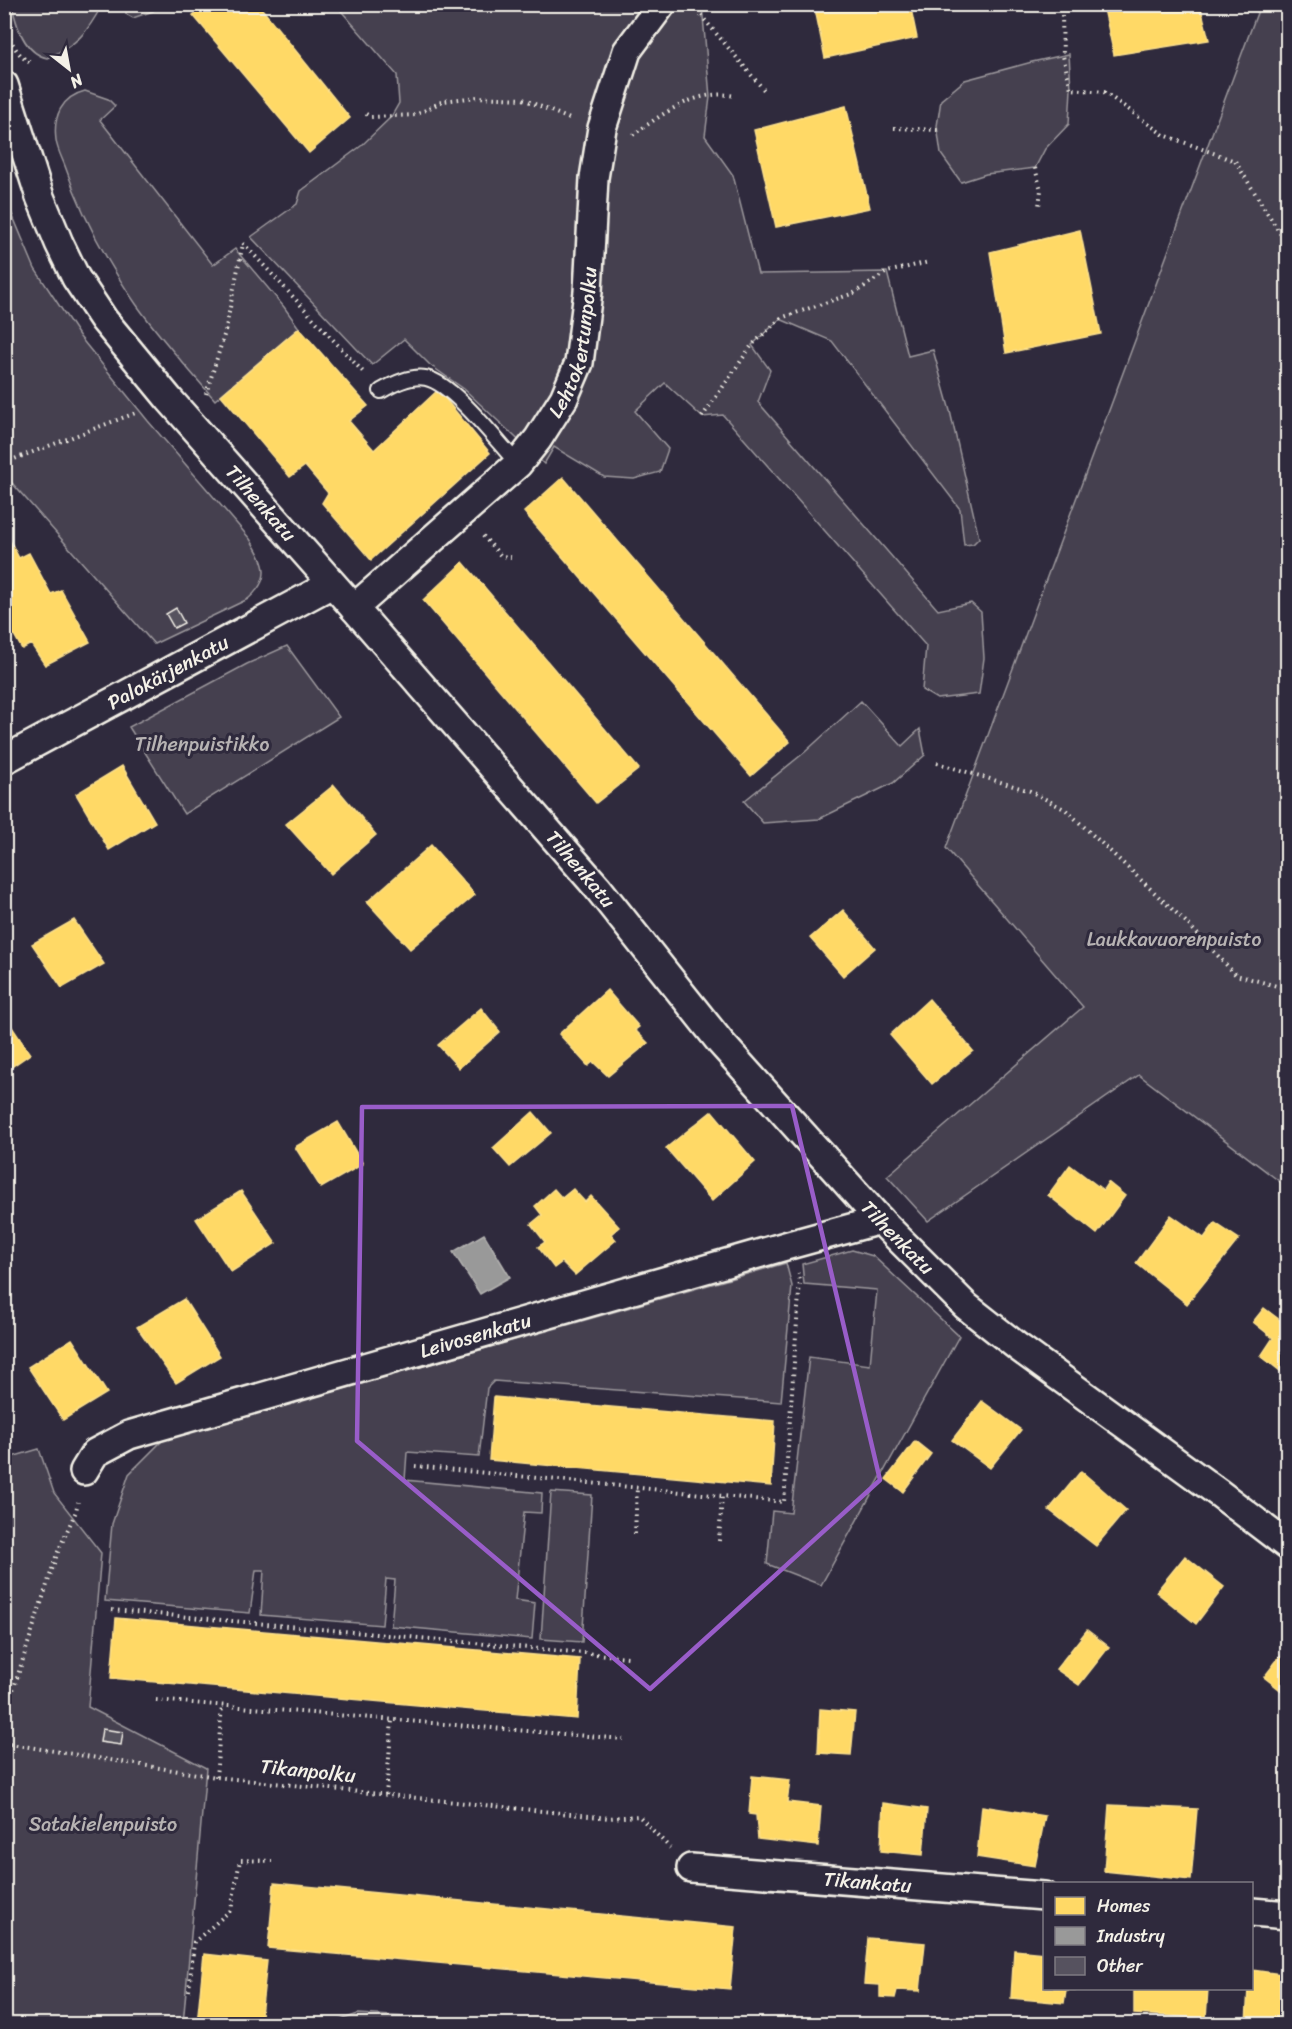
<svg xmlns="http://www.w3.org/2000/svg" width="1292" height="2029" font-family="Sriracha,sans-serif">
<rect width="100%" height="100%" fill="#2f2a3d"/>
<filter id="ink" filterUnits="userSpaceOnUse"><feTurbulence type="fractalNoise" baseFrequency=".0167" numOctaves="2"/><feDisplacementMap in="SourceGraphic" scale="12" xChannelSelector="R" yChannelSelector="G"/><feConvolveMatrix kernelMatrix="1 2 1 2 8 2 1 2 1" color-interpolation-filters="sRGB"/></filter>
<g filter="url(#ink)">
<path fill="#454050" stroke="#9c989c" stroke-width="1.5" d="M12,5V4L102,5C87,33 77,45 47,58C24,53 16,25 12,5Z
M126,5V4L162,5L153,11L133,18L126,14Z
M336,5H702L710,97L705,136L733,175L758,274L887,272L908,356L933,350L950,411L979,538L973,544L964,545L960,509L832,341L780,319L752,345L770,370L758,402L938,610L971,603L981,612L984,658L979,694L937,699L922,690L926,646L723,415L702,417L665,383L635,411L668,449L660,472L634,479L604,477L554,447L544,464L464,389L430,365L404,339L372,365L251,237L297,204L301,191L361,146L391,117L399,103L397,75Z
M1260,5H1288L1287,1187L1139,1075L928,1221L887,1176L1083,1007L946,848Z
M1069,54L1071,89L1069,124L1045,149L1035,168L986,174L961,182L941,154L937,126L941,100L965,80L1032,62Z
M85,91L108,99L115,106L100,120L213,265L235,249L284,307L299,328L215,400C188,369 160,338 136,304C107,262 82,216 65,166C62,158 57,149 56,140C53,117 61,97 85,91Z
M4,195L35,269L80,337L148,421L250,539C266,564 272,578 248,599L154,644L12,483L5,487Z
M287,646L339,717L184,814L129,727L247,664Z
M861,701L902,746L920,729L925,755L893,783L819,819L763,823L744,801L805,752Z
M852,1250L873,1256L959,1336L821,1585L767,1564L772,1511L791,1513L809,1357L870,1365L877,1290L804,1284L802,1264Z
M786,1263L792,1286L781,1402L494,1381L487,1388L479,1457L407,1452L405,1480L542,1493L541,1513L524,1512L515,1600L535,1603L532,1639L391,1626L395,1580L386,1579L382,1625L261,1615L264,1570H256L250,1613L105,1601L112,1524L129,1474L163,1440Z
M39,1449L54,1493L101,1553L88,1707L206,1768L183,2024H5V1459Z
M551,1492L592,1495L582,1642L541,1639Z
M358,2014L525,2024H329Z"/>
<path fill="#ffd966" stroke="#fce08d" stroke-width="1.5" d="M206,4H258L350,118L309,153L193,15Z
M814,4H910L917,38L825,58Z
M1103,4H1200L1209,40L1114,55Z
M846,106L870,208L776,227L754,130Z
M1080,230L1101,334L1006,353L990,252Z
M299,328L368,406L349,421L374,450L438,390L490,453L371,560L322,503L328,493L305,466L290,477L221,395Z
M563,477L790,742L751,776L524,512Z
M4,529L19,558L29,553L51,594L61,590L90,642L45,665L31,644L22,649L4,617Z
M463,562L639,769L596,803L423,600Z
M122,766L155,822L109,850L76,794Z
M334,785L376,835L331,874L286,824Z
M431,845L475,895L410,949L367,902Z
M843,910L875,948L843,976L810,938Z
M74,920L104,964L62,988L32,944Z
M607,990L639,1027L635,1030L648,1043L608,1076L593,1062L588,1066L559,1034Z
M929,999L973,1051L932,1084L890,1035Z
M481,1008L500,1032L459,1068L438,1045Z
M4,1015L30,1054L7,1070L4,1067Z
M712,1111L755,1162L712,1201L666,1148Z
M533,1112L551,1133L510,1167L493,1148Z
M338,1122L363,1164L321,1188L295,1147Z
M1070,1165L1103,1190L1108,1182L1125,1196L1097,1234L1048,1195Z
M554,1189L562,1198L573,1189L585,1202L591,1196L619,1227L611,1234L616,1240L575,1275L562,1262L554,1268L538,1247L545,1242L531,1224L542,1215L535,1206Z
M241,1191L276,1243L231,1272L196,1219Z
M1171,1215L1204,1238L1215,1223L1239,1239L1187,1304L1136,1263Z
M184,1299L220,1356L176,1383L137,1327Z
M1264,1308L1288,1326V1369L1284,1374L1261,1356L1273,1338L1253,1322Z
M72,1339L107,1393L63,1420L28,1367Z
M494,1397L775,1421L771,1486L489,1460Z
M982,1401L1021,1430L990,1468L952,1440Z
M915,1441L931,1454L903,1492L886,1479Z
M1081,1471L1126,1510L1096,1546L1049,1510Z
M1185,1556L1224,1587L1196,1624L1156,1592Z
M116,1618L580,1659L577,1719L111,1678Z
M1087,1630L1109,1647L1079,1685L1056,1669Z
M1288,1646V1696L1264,1677Z
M820,1709L855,1712L851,1755L818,1753Z
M752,1776L790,1780L787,1802L821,1806L818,1846L758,1839L756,1815L749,1814Z
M883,1803L927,1809L923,1855L881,1851Z
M1109,1805L1197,1809L1191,1880L1104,1871Z
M982,1806L1045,1816L1035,1866L977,1857Z
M274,1883L736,1927L730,1989L268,1948Z
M868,1938L925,1943L920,1991L897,1990L895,1998L880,1997V1985L864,1984Z
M1014,1950L1044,1953V1988H1078V1990H1066L1064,2003L1011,1998Z
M204,1954L267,1961L260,2024H197Z
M1252,1970L1288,1975V2024H1246L1248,1988H1252Z
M1134,1988H1208L1206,2018L1134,2014Z"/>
<path fill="#999" stroke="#b4b3b1" stroke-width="1.5" d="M484,1234L510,1277L480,1294L453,1252Z"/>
<path fill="#56525f" stroke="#f4f1e8" stroke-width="1.5" d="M176,608L184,623L174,628L166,614Z
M102,1729L123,1732L121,1745L100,1742Z"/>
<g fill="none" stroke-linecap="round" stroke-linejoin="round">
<g stroke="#f4f1e8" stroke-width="18">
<path id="lane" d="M381,391C393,384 412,375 426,378C454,384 497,442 518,464"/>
</g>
<g stroke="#f4f1e8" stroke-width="32">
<g id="street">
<path id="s1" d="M4,85L40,197L59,243L76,278L104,320L169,399L354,608L597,887L721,1043L880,1220L966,1306L1018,1347L1220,1494L1288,1546"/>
<path id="s2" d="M354,608L518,464L538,439L564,398L579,363L588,292L594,178L602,128L627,51L662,4"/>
<path id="s3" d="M4,760L332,584"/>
<path id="s4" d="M84,1471L95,1453L129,1435L789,1245L880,1220"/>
<path id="s5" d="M691,1868L1044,1896"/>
<path d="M1252,1912L1288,1915"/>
</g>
</g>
<path stroke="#f4f1e8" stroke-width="4" stroke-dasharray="1.5 4.5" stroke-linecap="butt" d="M693,6L764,90
M1062,15L1063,56L1071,89L1104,92L1164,135L1235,161L1288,246
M4,21C10,40 15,54 32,64
M366,114L371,117L416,115L443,101L477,97L523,99L572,120
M894,128L938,130
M633,135C662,114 697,88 735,96
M1035,168L1041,190L1039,206
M243,243L364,373
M206,394L225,332L243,244
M702,417L752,345L781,318L854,293L887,272L929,262
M4,463L138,412
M483,536L501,556L511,557
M937,763L1030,791L1066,810L1186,922L1236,975L1288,989
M415,1466L784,1502L800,1280L798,1273
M635,1534L637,1488
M719,1541L722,1496
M112,1610L628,1657
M156,1700L623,1739
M4,1718L57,1554L76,1511L78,1502
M4,1743L216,1777L609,1818L639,1816L670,1848
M216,1777L222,1706
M386,1795L392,1720
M189,1991L194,1942L231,1910L240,1860L272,1861"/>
<use href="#lane" stroke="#2f2a3d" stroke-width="14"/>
<use href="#street" stroke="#2f2a3d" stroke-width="27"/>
</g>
</g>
<path fill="none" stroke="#995dc9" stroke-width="4.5" stroke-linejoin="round" d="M792,1106L880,1480L650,1689L357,1441L362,1107Z"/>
<g text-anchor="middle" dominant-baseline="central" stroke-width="6" stroke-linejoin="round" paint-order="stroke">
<g font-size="20" fill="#f4f1e8" stroke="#2f2a3d">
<text stroke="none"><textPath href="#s2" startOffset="356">Lehtokertunpolku</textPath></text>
<text stroke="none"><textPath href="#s1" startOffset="498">Tilhenkatu</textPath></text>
<text stroke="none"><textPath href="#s3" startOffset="186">Palokärjenkatu</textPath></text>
<text stroke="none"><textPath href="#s1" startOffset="984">Tilhenkatu</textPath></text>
<text stroke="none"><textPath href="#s1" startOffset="1470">Tilhenkatu</textPath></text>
<text stroke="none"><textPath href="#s4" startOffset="420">Leivosenkatu</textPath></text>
<text transform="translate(308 1771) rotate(6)">Tikanpolku</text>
<text stroke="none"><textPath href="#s5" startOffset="177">Tikankatu</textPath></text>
</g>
<g font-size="20" fill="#b7b3b3" stroke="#2f2a3d">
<text x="202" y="744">Tilhenpuistikko</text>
<text x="1174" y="939">Laukkavuorenpuisto</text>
<text x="103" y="1824">Satakielenpuisto</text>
</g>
</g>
<rect width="1292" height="2029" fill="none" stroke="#2f2a3d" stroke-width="24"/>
<rect x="12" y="12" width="1268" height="2005" fill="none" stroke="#f4f1e8" stroke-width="2" filter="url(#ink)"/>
<rect x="1043" y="1882" width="210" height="108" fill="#2f2a3d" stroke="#7e7a81" stroke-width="1.5"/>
<rect x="1055" y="1897" width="30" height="18" fill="#ffd966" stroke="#7e7a81" stroke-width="1.5"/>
<text x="1097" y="1912" font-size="18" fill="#f4f1e8">Homes</text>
<rect x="1055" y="1927" width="30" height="18" fill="#999999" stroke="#7e7a81" stroke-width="1.5"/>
<text x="1097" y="1942" font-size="18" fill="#f4f1e8">Industry</text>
<rect x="1055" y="1957" width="30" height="18" fill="#56525f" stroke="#7e7a81" stroke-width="1.5"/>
<text x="1097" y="1972" font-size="18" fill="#f4f1e8">Other</text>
<g transform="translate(69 69) rotate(149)" stroke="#2f2a3d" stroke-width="4.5" paint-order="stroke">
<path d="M0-4.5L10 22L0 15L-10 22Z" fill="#f4f1e8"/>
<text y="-9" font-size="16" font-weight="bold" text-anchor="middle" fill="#f4f1e8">N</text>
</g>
</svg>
